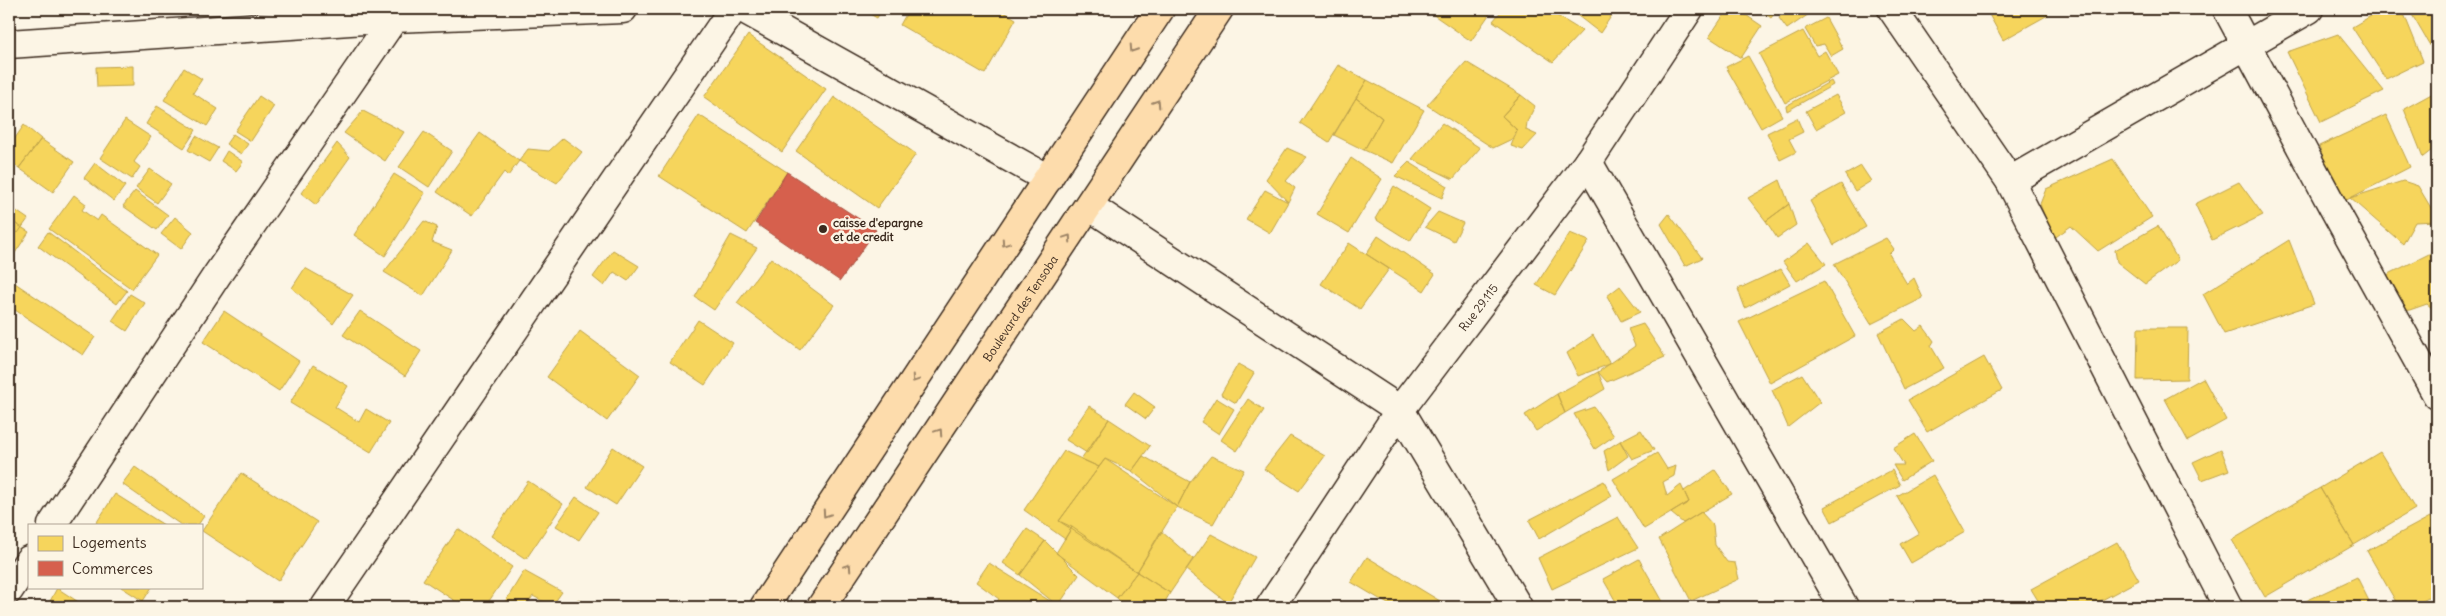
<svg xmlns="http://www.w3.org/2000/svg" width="2446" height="616" font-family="Delius,sans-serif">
<rect width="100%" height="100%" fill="#fcf5e5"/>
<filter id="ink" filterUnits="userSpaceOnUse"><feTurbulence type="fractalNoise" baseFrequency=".02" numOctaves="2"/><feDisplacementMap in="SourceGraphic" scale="10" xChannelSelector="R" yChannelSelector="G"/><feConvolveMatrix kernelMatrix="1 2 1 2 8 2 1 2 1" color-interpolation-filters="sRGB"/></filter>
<g filter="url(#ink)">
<path fill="#f6d55c" stroke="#bea249" d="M861,9H882L877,18Z
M909,9H999L1016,19L985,74L900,25Z
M1425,9H1493L1471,41Z
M1503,9H1546L1582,31L1553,62L1493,21Z
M1569,9H1616L1600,33Z
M1728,9H1737L1762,26L1741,58L1709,37Z
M1764,9H1776L1777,10L1771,18L1762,11Z
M1781,9H1814L1815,10L1787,29L1779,18L1783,12Z
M1986,9H2044L2048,15L2003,40Z
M2383,9H2402L2423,61L2386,79L2352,27Z
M2419,9H2437V53L2435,54L2411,13Z
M1826,18L1843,49L1831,56L1824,44L1815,46L1805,29Z
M1803,31L1817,56L1825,51L1838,75L1785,103L1759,54Z
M2338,34L2384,91L2321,122L2287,52Z
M748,35L826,89L782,152L704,97Z
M1748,56L1782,116L1761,128L1726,67Z
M1466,62L1521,95L1502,116L1517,130L1512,139L1493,148L1427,105Z
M1338,65L1367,80L1329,142L1300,123Z
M133,66V86L97,87L96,67Z
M184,68L202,79L193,93L218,109L207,126L164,100Z
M1367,80L1424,110L1393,163L1364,150L1382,118L1356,98Z
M1831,81L1833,85L1787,111L1786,106Z
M2437,91V146L2423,157L2404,109Z
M1521,95L1535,106L1527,122L1526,130L1537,135L1523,150L1511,146L1517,130L1502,116Z
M1836,95L1846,112L1816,129L1806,111Z
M259,96L274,106L251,141L235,131Z
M834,97L916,154L877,208L796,151Z
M1356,98L1382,118L1364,150L1334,135Z
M157,106L196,130L184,148L146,124Z
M363,111L404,132L385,161L344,133Z
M699,115L787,172L747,233L659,176Z
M2386,115L2410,167L2333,207L2326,165L2319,146Z
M1797,118L1803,132L1789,139L1796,152L1780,160L1767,133Z
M125,120L151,137L134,162L140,167L132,179L100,158Z
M1442,123L1480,148L1453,179L1412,159Z
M24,125L41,139L19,168L9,161V147Z
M424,132L452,151L429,187L399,167Z
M480,133L519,161L508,176L504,172L472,216L437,192Z
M233,134L248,144L241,154L226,144Z
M196,136L218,148L209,162L188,150Z
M563,138L582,152L557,183L519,161L528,149L549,151Z
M41,139L74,162L53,192L19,168Z
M337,143L350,157L316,205L301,193Z
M1287,148L1307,157L1286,181L1295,188L1288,202L1266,179Z
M227,151L243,162L236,171L221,161Z
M1351,158L1382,179L1349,233L1317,214Z
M2113,159L2152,217L2098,251L2071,226L2053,239L2040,204L2046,189Z
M1409,162L1447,186L1442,198L1395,176Z
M95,163L125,186L114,201L84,178Z
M1861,166L1871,181L1855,191L1845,175Z
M150,169L171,184L157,203L136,188Z
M394,174L425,193L385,256L354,235Z
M1780,180L1789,204L1766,221L1748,198Z
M2403,181L2418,186L2437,218V221L2415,222L2403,244L2350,198Z
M2239,182L2263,215L2212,240L2195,204Z
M1841,184L1866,227L1834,245L1810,201Z
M1394,186L1430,209L1410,241L1375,219Z
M1265,190L1288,202L1270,233L1246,219Z
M135,191L168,215L157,230L123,206Z
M74,195L86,204L82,210L97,221L101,215L157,255L132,289L49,229Z
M1789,204L1796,225L1777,238L1766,221Z
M9,206L28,219L18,233L9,227Z
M1438,212L1463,223L1454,241L1425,227Z
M1669,214L1702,258L1685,266L1661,224Z
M175,217L193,232L181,249L161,234Z
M424,221L437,227L432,242L452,250L423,296L384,272Z
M13,222L29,232L9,262V229Z
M2158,226L2178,260L2145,284L2117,262L2115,250Z
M48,232L127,291L117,304L38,246Z
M1570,233L1589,241L1555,295L1536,285Z
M731,235L757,248L714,310L695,297Z
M1378,236L1435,274L1424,291L1366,254Z
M1886,238L1894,249L1889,254L1907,284L1914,278L1923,298L1871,324L1834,264Z
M2289,240L2314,304L2224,334L2203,294Z
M1349,243L1389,269L1360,309L1321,284Z
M1809,243L1826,264L1797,281L1783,262Z
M613,250L639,266L628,281L614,272L604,286L593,277Z
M2437,250V312L2427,304L2401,313L2387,275Z
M771,258L834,305L800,350L737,303Z
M305,268L353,295L333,324L292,288Z
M1781,269L1790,284L1745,308L1738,289Z
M9,279L95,337L83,355L9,306Z
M1824,281L1855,336L1770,383L1739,322Z
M1620,286L1640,312L1621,321L1607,296Z
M130,294L145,303L127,331L112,321Z
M224,311L299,361L279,391L203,342Z
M360,311L421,351L405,376L343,335Z
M1904,319L1916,331L1923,326L1934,341L1931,346L1944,368L1904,389L1878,333Z
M698,320L733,343L705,385L670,362Z
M1643,324L1665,357L1607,382L1598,372L1635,346L1628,329Z
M2138,328H2188L2187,379L2137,380Z
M580,331L640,375L607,421L547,377Z
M1593,335L1610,364L1578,376L1567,353Z
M1984,357L2002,390L1927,432L1908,400Z
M1238,364L1254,373L1236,403L1221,394Z
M313,365L348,386L335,407L359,422L366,409L389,423L371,452L290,403Z
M1598,372L1605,389L1565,413L1557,394Z
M1802,374L1820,402L1788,427L1772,390Z
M2203,378L2226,420L2188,441L2165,399Z
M1134,392L1155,407L1146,419L1125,404Z
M1557,394L1565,413L1536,431L1525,415Z
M1216,398L1234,409L1219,434L1201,422Z
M1248,399L1264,410L1237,451L1221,440Z
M1089,406L1109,419L1087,453L1066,440Z
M1594,407L1614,436L1595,449L1574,414Z
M1109,419L1150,446L1132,471L1105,459L1099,467L1081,459Z
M1641,430L1654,450L1632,459L1620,441Z
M1915,434L1932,461L1902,480L1893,465H1904L1893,448Z
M1290,436L1325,456L1299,491L1264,469Z
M1620,441L1628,456L1609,470L1604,451Z
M613,447L642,466L616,505L587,487Z
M2221,449L2229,470L2202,480L2193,462Z
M1064,451L1099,467L1059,521L1072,527L1065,539L1024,510Z
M2380,452L2415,509L2354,545L2320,488Z
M1657,453L1667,469L1676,466L1674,476L1663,482L1667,496L1681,485L1689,502L1644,529L1613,479Z
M1143,456L1190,482L1177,507L1132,471Z
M1211,456L1244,470L1213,524L1177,507L1190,482Z
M1105,459L1177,507L1137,572L1059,521Z
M135,467L204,516L198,525H181L122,484Z
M1715,470L1732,494L1683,523L1671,513L1689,502L1684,491Z
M1892,470L1900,485L1832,522L1824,507Z
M241,473L317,522L278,581L202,531Z
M1933,475L1965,532L1911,563L1900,544L1919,533L1897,496Z
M528,481L563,504L526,559L491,536Z
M1604,481L1612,496L1539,539L1529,520Z
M2320,488L2354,545L2265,597L2232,540Z
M115,494L164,525H95Z
M576,497L598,512L579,540L556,526Z
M1701,512L1713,525L1715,545L1727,562L1735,563L1739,579L1691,601L1659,539Z
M1618,517L1638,548L1552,589L1538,558Z
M2430,517L2437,530V593L2412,607H2399L2367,551Z
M1072,527L1137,572L1117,598L1056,553Z
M458,529L512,567L485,607H464L423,580Z
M1027,529L1045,541L1020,575L1003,563Z
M1161,531L1193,559L1170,593L1137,572Z
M1211,534L1255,557L1228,603L1186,570Z
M1045,541L1079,575L1058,606L1020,575Z
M2117,542L2139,580L2089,607H2042L2031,589Z
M1367,557L1450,607H1393L1351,582Z
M1639,559L1666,607H1619L1603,579Z
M989,563L1058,606L1057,607H993L999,599L976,582Z
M524,571L562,592L552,606L533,596L525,607H502Z
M1137,572L1170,593L1162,607H1126L1117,598Z
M2357,577L2372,607H2293Z
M121,587H152L143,601Z
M57,588L86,607H47Z
M578,599L591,607H573Z"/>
<path fill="#d6604d" stroke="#a8503f" d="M787,172L876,230L840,281L755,223Z"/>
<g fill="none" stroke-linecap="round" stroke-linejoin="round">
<g stroke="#3b2a1e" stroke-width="31">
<g id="minor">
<path d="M744,9L1048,179"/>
<path d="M1892,9L2010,181L2228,607"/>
<path d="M2227,9L2333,207L2437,395"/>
<path d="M9,44L394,18L623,9"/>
<path d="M1588,162L1844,607"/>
<path d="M2010,181L2309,9"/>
<path d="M1089,206L1400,410L1518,607"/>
<path d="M52,525L217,275L394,18"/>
<path d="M9,590L29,560"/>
<path d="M325,607L733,9"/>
<path id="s1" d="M1270,607L1400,410L1588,162L1689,9"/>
</g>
</g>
<g stroke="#3b2a1e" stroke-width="31">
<g id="major">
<path d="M764,607L1160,9"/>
<path id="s2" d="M821,607L1219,9"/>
</g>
</g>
<use href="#minor" stroke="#fcf5e5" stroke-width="28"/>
<use href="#major" stroke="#fddcac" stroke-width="28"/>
</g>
<defs><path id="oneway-chevron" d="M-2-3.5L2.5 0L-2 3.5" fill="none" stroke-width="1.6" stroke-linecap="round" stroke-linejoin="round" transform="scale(1.25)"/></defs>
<g stroke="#9c8365">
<use href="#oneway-chevron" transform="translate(1133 49) rotate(123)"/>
<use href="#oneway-chevron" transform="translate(1157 103) rotate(-57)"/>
<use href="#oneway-chevron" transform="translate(1068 238) rotate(-56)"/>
<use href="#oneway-chevron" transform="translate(1005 243) rotate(124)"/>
<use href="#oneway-chevron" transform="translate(915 379) rotate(124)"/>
<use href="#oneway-chevron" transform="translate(939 432) rotate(-56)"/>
<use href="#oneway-chevron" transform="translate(826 514) rotate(124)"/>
<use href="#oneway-chevron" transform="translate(848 567) rotate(-56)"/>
</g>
</g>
<circle fill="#3b2a1e" stroke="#fcf5e5" stroke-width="2" cx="823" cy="229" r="5"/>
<g text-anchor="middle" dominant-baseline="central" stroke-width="5" stroke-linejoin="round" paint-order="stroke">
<g font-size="12" font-weight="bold" fill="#3b2a1e" stroke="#fcf5e5" text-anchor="start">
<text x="833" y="222">caisse d'epargne<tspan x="833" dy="14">et de credit</tspan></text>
</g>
<g font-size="12" fill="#3b2a1e" stroke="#fcf5e5">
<text stroke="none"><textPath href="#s1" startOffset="365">Rue 29.115</textPath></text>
<text stroke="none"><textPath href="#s2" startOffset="359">Boulevard des Tensoba</textPath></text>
</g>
</g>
<rect width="2446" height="616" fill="none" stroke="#fcf5e5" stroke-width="30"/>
<rect x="15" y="15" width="2416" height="586" fill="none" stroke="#3b2a1e" stroke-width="2" filter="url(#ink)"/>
<rect x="28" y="524" width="175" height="65" fill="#fcf5e5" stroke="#afa495"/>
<rect x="38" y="536" width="25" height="15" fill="#f6d55c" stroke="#afa495"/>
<text x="72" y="548" font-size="15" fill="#3b2a1e">Logements</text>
<rect x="38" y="561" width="25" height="15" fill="#d6604d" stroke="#afa495"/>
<text x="72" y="574" font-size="15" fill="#3b2a1e">Commerces</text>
</svg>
